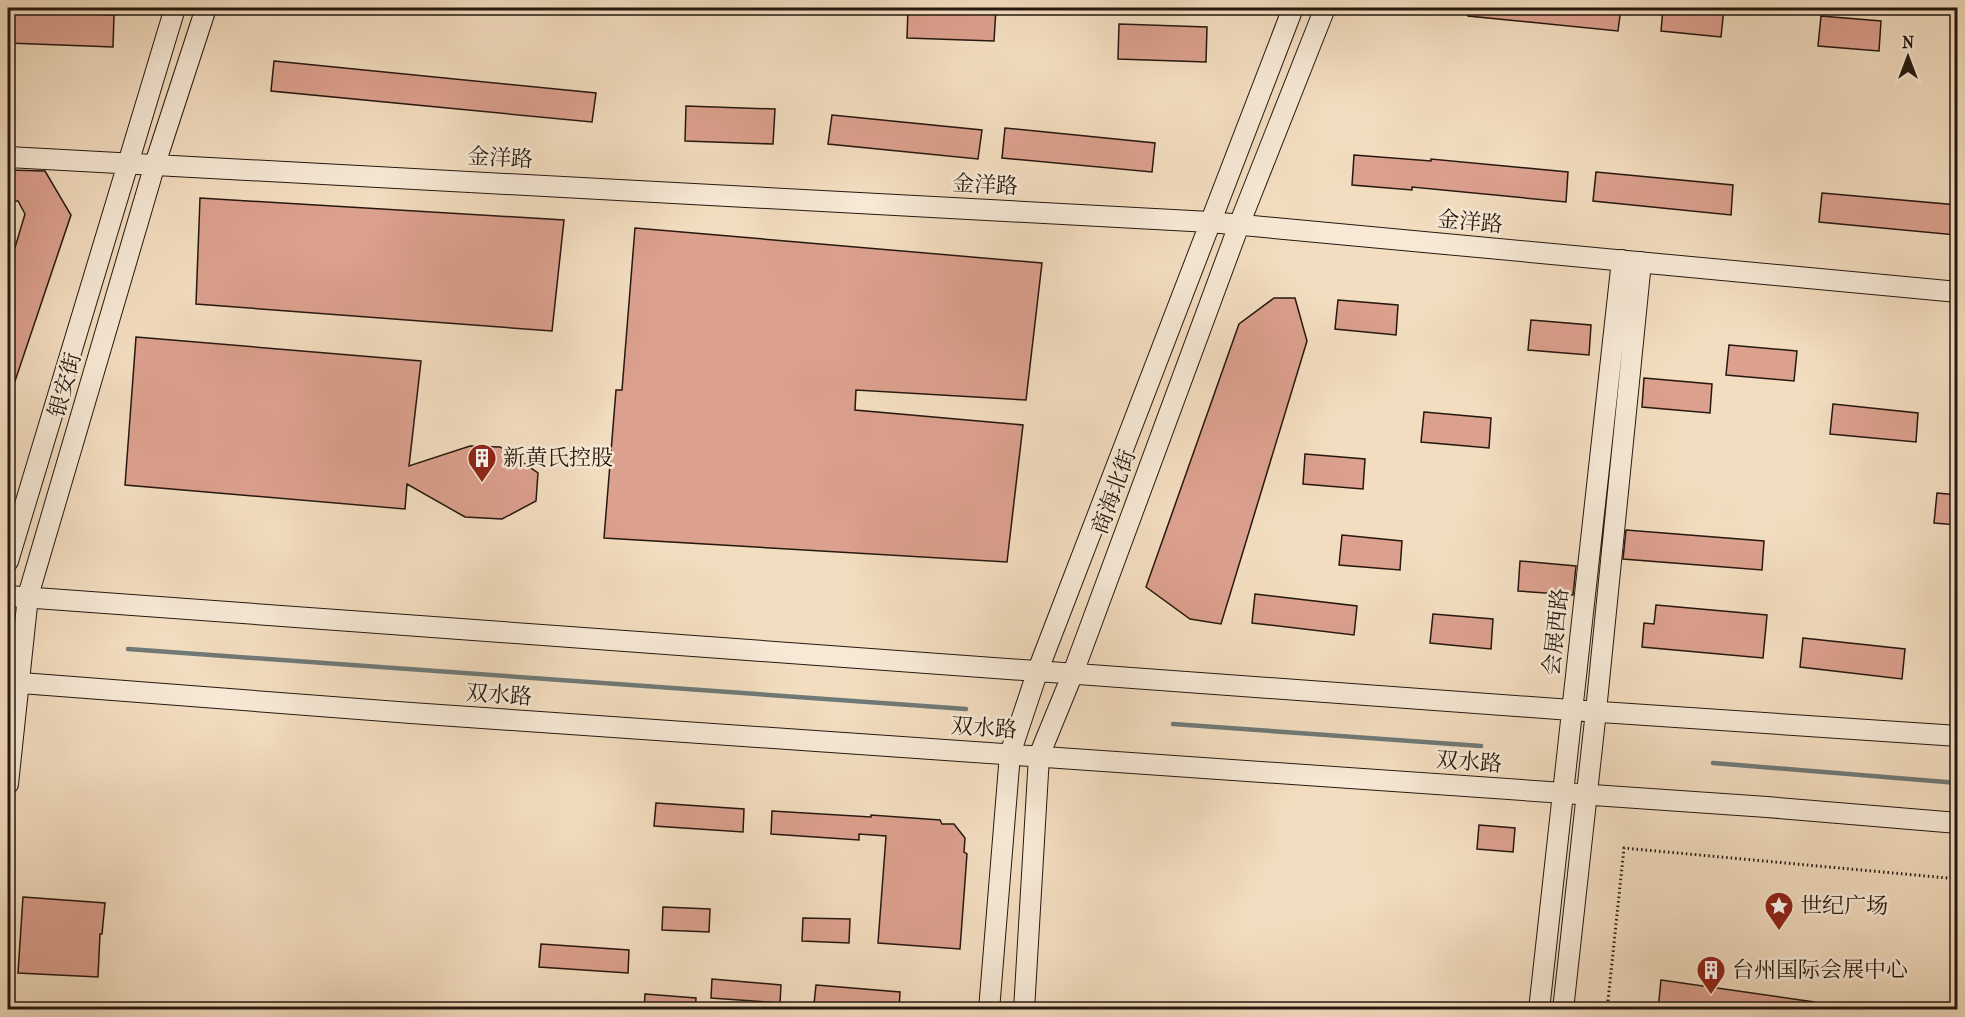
<svg xmlns="http://www.w3.org/2000/svg" width="1965" height="1017" font-family="'IM FELL French Canon','Noto Serif SC',serif">
<rect width="100%" height="100%" fill="#f3ddc0"/>
<filter id="stains"><feTurbulence type="fractalNoise" baseFrequency=".00333" numOctaves="4"/><feColorMatrix values="0 0 0 0 .2 0 0 0 0 .09 0 0 0 0 .02 0 0 0 .5 -.17"/></filter>
<radialGradient id="worn" r=".72"><stop offset=".6" stop-color="#630" stop-opacity="0"/><stop offset="1" stop-color="#630" stop-opacity=".3"/></radialGradient>
<g fill="none" stroke-linecap="round" stroke-linejoin="round">
<path stroke="#6f7977" stroke-width="4.5" d="M128,649L966,709
M1173,724L1481,746
M1713,763L1958,783"/>
</g>
<path fill="#dca08e" stroke="#25180f" stroke-width="1.5" d="M908,8H996L994,41L907,38Z
M1468,8H1621L1618,31L1468,16Z
M1663,8H1724L1721,37L1661,31Z
M8,11L114,15L113,47L8,43Z
M1821,16L1881,21L1879,51L1818,46Z
M1119,24L1207,27L1206,62L1118,59Z
M274,61L596,93L592,122L271,91Z
M686,106L775,109L773,144L685,141Z
M832,115L982,130L978,159L828,144Z
M1005,128L1155,143L1152,172L1002,158Z
M1354,155L1431,161V159L1568,172L1566,202L1412,187V190L1352,185Z
M8,170L45,171L71,215L10,396L8,395V271L25,214L18,201H8Z
M1596,172L1733,185L1731,215L1593,201Z
M1822,193L1958,205L1956,235L1819,222Z
M200,198L564,220L552,331L196,304Z
M635,228L1042,263L1026,400L856,390L855,410L1023,425L1007,562L604,538L616,390H622Z
M1274,298H1295L1307,341L1221,624L1190,619L1146,587L1239,324Z
M1338,300L1398,305L1396,335L1335,329Z
M1531,320L1591,325L1589,355L1528,350Z
M136,337L421,361L409,466L470,446L500,447L538,473L536,501L502,519L465,517L407,484L405,509L125,485Z
M1729,345L1797,351L1794,381L1726,375Z
M1644,378L1712,384L1710,413L1642,407Z
M1833,404L1918,413L1916,442L1830,434Z
M1424,412L1491,418L1489,448L1421,442Z
M1305,454L1365,459L1363,489L1303,484Z
M1937,493L1958,495V525L1934,523Z
M1626,530L1764,541L1762,570L1623,559Z
M1342,535L1402,541L1400,570L1339,565Z
M1520,561L1576,566L1573,595L1518,591Z
M1255,594L1357,606L1354,635L1252,623Z
M1656,605L1767,615L1763,658L1642,647L1644,623L1654,624Z
M1433,614L1493,619L1491,649L1430,643Z
M1803,638L1905,649L1902,679L1800,667Z
M656,803L744,809L743,832L654,826Z
M772,811L871,817V815L940,820L942,824H954L965,838L964,852L967,854L960,949L878,943L886,836L859,834V840L771,834Z
M1479,825L1515,828L1513,852L1477,849Z
M23,897L105,903L102,934H100L98,977L18,973Z
M663,907L710,909L709,932L662,930Z
M803,918L850,919L849,943L802,941Z
M541,944L629,950L628,973L539,967Z
M712,979L781,985L780,1003L711,998Z
M1661,980L1814,1002L1813,1010H1658Z
M816,985L900,992L899,1010L814,1004Z
M645,994L696,998L695,1010H644Z"/>
<g fill="none" stroke-linecap="round" stroke-linejoin="round">
<g stroke="#25180f" stroke-width="22">
<path id="secondary" d="M8,157L1210,222L1958,292
M8,561L175,8
M8,596L1571,710L1958,736
M8,682L411,713L1767,807L1958,823
M8,784L28,596L155,164L206,8
M989,1010L1010,754L1038,670L1293,8
M1024,1010L1039,756L1073,673L1239,225L1325,8
M1539,1010L1622,260
M1563,1010L1596,711L1641,262"/>
</g>
<path stroke="#25180f" stroke-width="3" stroke-dasharray="1.5 3" stroke-linecap="butt" d="M1607,1010L1624,848L1958,879"/>
<use href="#secondary" stroke="#f7e9d6" stroke-width="20"/>
</g>
<defs>
<g id="building-pin" transform="scale(1.5)"><path d="M0 17L-7.5 6A9.5 9.5 0 1 1 7.5 6Z" fill="#8f2418" stroke="#f7e9d6"/><path d="M-4-6H4V6H1V3H-1V6H-4ZM-2.5-4.3h1.7v1.8h-1.7ZM.8-4.3h1.7v1.8H.8ZM-2.5-1h1.7V.8h-1.7ZM.8-1h1.7V.8H.8Z" fill="#fff"/></g>
<g id="sight-pin" transform="scale(1.5)"><path d="M0 17L-7.5 6A9.5 9.5 0 1 1 7.5 6Z" fill="#8f2418" stroke="#f7e9d6"/><path d="M0-6L1.8-2.2L6-1.7L2.9 1.2L3.7 5.4L0 3.3L-3.7 5.4L-2.9 1.2L-6-1.7L-1.8-2.2Z" fill="#fff"/></g>
</defs>
<g fill-rule="evenodd">
<use href="#building-pin" x="482" y="458"/>
<use href="#sight-pin" x="1779" y="906"/>
<use href="#building-pin" x="1711" y="970"/>
</g>
<g text-anchor="middle" dominant-baseline="central" stroke-width="5" stroke-linejoin="round" paint-order="stroke">
<g font-size="22" fill="#25180f" stroke="#f7e9d6">
<text transform="translate(500 158) rotate(3)">金洋路</text>
<text transform="translate(985 185) rotate(3)">金洋路</text>
<text transform="translate(1470 222) rotate(5)">金洋路</text>
<text transform="translate(65 385) rotate(-74)">银安街</text>
<text transform="translate(1114 492) rotate(-70)">商海北街</text>
<text transform="translate(1556 632) rotate(-84)">会展西路</text>
<text transform="translate(499 695) rotate(4)">双水路</text>
<text transform="translate(984 728) rotate(4)">双水路</text>
<text transform="translate(1469 762) rotate(4)">双水路</text>
</g>
<g font-size="22" fill="#25180f" stroke="#f7e9d6" text-anchor="start">
<text x="503" y="458">新黄氏控股</text>
<text x="1800" y="906">世纪广场</text>
<text x="1732" y="970">台州国际会展中心</text>
</g>
</g>
<rect width="1965" height="1017" fill="none" stroke="#f3ddc0" stroke-width="30"/>
<rect x="9" y="9" width="1947" height="999" fill="none" stroke="#25180f" stroke-width="3"/>
<rect x="15" y="15" width="1935" height="987" fill="none" stroke="#25180f" stroke-width="1.5"/>
<g transform="translate(1908 57)" stroke="#f7e9d6" stroke-width="4.5" paint-order="stroke">
<path d="M0-4.5L10 22L0 15L-10 22Z" fill="#25180f"/>
<text y="-9" font-size="16" font-weight="bold" text-anchor="middle" fill="#25180f">N</text>
</g>
<rect width="100%" height="100%" filter="url(#stains)"/>
<rect width="100%" height="100%" fill="url(#worn)"/>
</svg>
